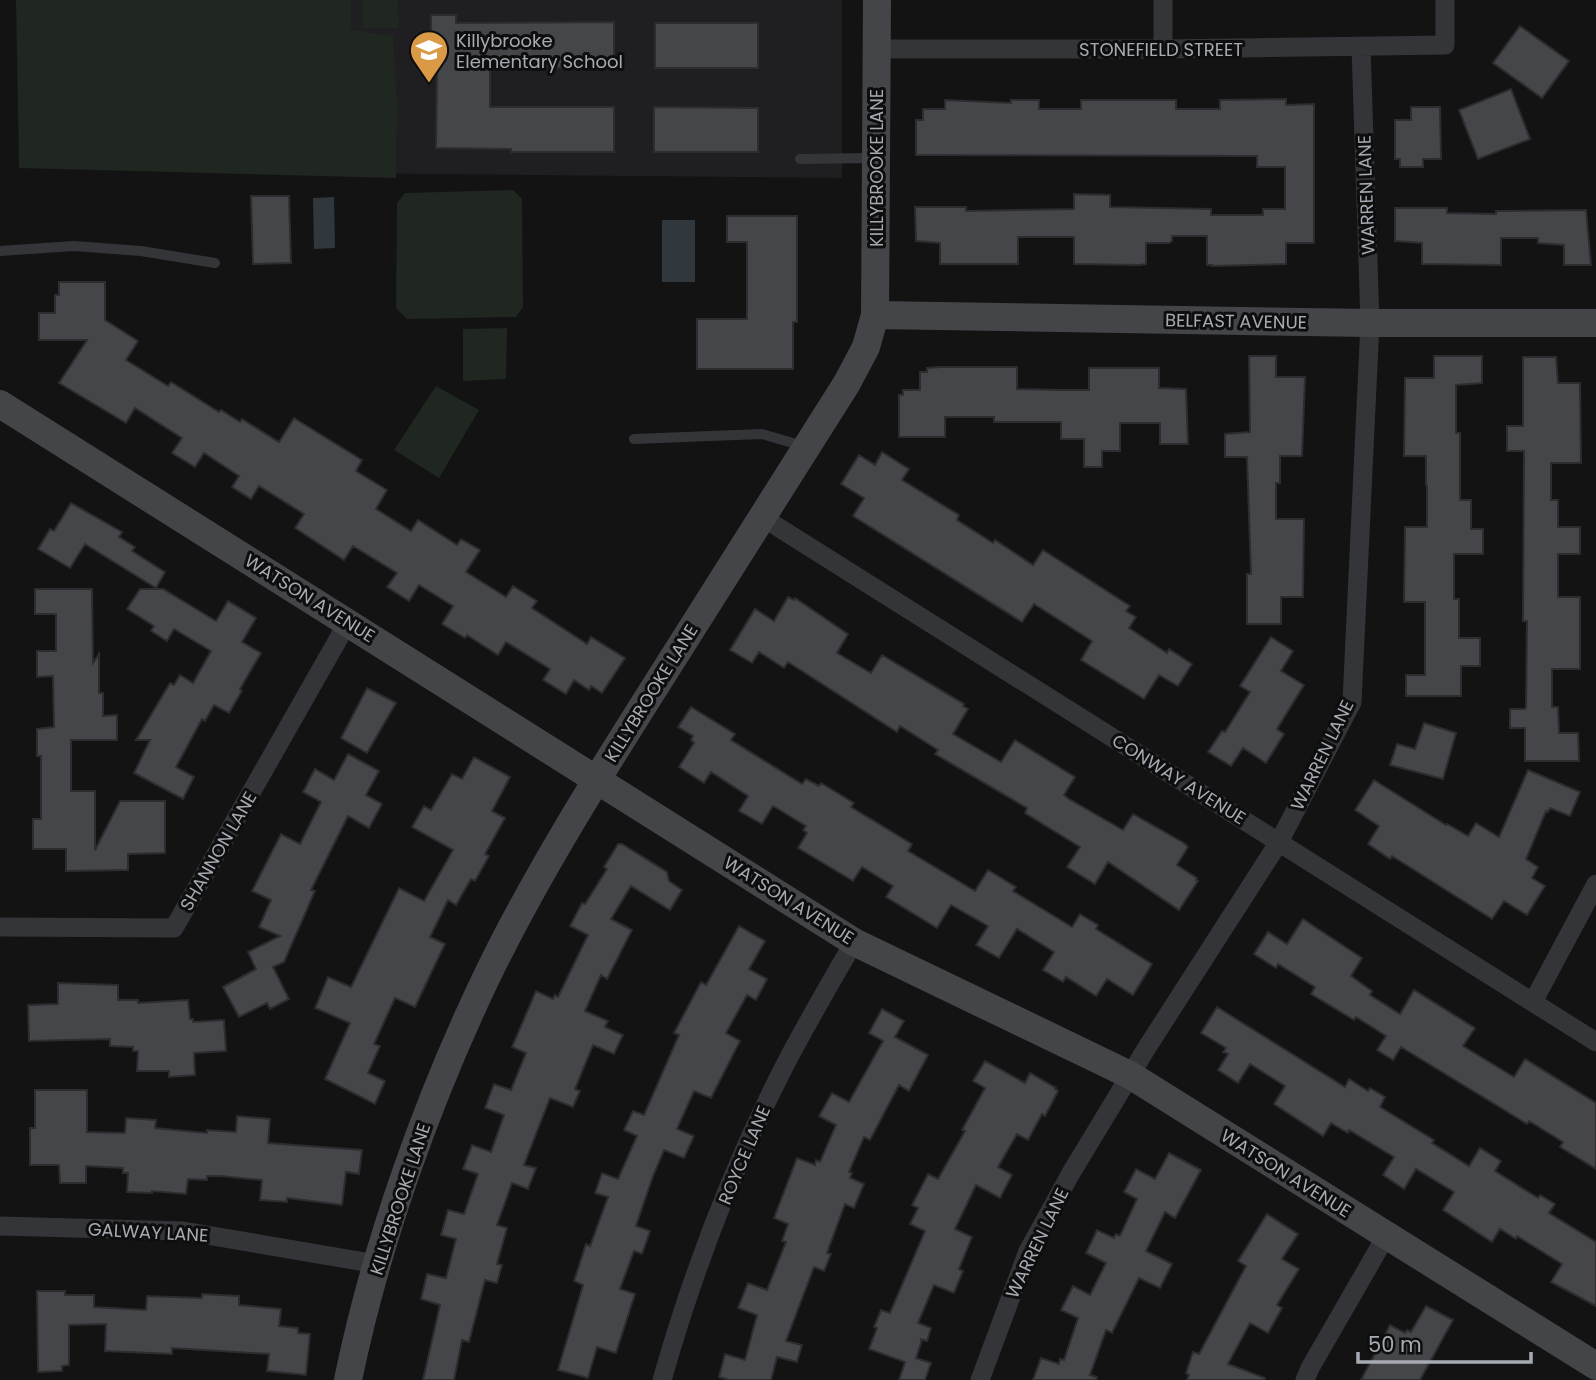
<svg xmlns="http://www.w3.org/2000/svg" width="1596" height="1380" font-family="Poppins,sans-serif">
<rect width="100%" height="100%" fill="#131314"/>
<path fill="#1f1f21" d="M16,0H842V178L247,172Z"/>
<path fill="#202620" d="M16,0H351V30L393,36L397,104L396,178L19,168Z
M363,0H398L399,28H363Z
M513,190L522,199L523,307L516,317L407,319L396,308L397,203L405,193Z
M507,328L506,379L463,381V329Z
M436,386L479,410L439,478L394,450Z"/>
<path fill="#30383d" d="M334,197L335,248L314,249L313,198Z
M662,220H695V282H662Z"/>
<path fill="#454649" stroke="#2d2d30" stroke-width="2" d="M431,15H456V23L614,22V68L490,67V107H614V152H511V149L436,148L437,65H431Z
M655,23H758V68H655Z
M1520,26L1569,61L1542,98L1493,63Z
M1511,89L1530,139L1478,159L1459,110Z
M1286,99V105L1314,104V243H1286V264L1212,266V265H1207V236H1172V241L1169,243H1146V264L1140,265L1074,264V237H1018V264H940V243L916,241L915,207H966V211L1074,209V194L1110,195V207L1211,209V215H1263V209H1285V167H1257V156L916,155V120H923V109H945V100L1011,103V100H1039V109H1081V100H1176V109H1220V100Z
M654,107L758,108V152H654Z
M1411,107H1440L1441,159H1423V167H1400V159H1395V120H1411Z
M251,196H289L291,263L253,264Z
M1395,208H1447V213L1496,214V211L1586,210L1591,265H1564V245L1538,243V238H1501V265L1422,264V243L1395,241Z
M727,216H797V322H793V369H697V319H747V242H727Z
M59,282H105V320L138,341L126,360L168,386L171,382L219,412L221,410L240,422L242,419L279,442L294,418L362,460L356,471L387,490L376,509L411,531L418,520L457,545L461,539L480,550L466,572L506,597L513,586L537,601L532,608L587,644L591,637L625,658L602,693L591,686L589,690L574,680L566,694L543,680L550,669L506,642L498,655L467,635L465,638L442,624L453,606L419,585L409,601L387,587L397,573L353,546L344,560L295,528L304,514L259,486L251,499L232,487L239,476L204,453L195,467L172,453L182,438L135,408L126,423L59,383L87,340H39V313H55V295H59Z
M1249,356H1276V377H1305L1302,456H1280V483H1276V519H1304L1303,597H1281V624H1247V574H1251L1247,457H1225V434L1250,432Z
M1434,356H1482V383L1456,385V433H1460V500H1471V529H1483V554H1454V599H1459V638H1480V666H1461V696H1406V675H1425V602H1404L1405,527H1427V485H1426V456H1404L1405,378H1434Z
M1523,357H1556L1558,383H1580L1581,463H1551V500H1558V527H1580V554H1558V597H1580V669H1552V707H1558L1559,733H1578L1579,761H1525V728H1510V709H1525L1526,707L1527,621H1523L1524,451H1507V426H1523Z
M941,367H1017V389L1062,390H1089V368H1159V388L1186,389L1188,444H1160V423H1120V451H1102V467H1084V439H1061V422H994V417H945V437H899V395H903V390H920V372H927V368Z
M882,452L909,469L902,480L959,515L957,520L993,543L995,540L1033,565L1043,550L1130,606L1126,611L1136,617L1129,628L1167,653L1169,649L1192,664L1178,686L1159,675L1144,699L1081,660L1092,641L1034,604L1022,622L853,516L864,498L841,484L859,455L875,465Z
M71,503L122,532L119,537L135,547L132,551L165,572L156,588L85,544L70,568L38,549L50,529L54,531Z
M35,589H92L93,663L99,654V693H103V716L117,715V740H71V791H95V850L120,801H165V853L128,854V870L66,871V849H33V819H41V756H37V729L54,727L53,676L37,677V651H56V614H35Z
M140,589H163L216,621L228,601L256,618L242,642L261,653L240,689L242,691L229,713L214,705L205,721L202,719L176,767L194,777L183,799L134,773L150,740H136L170,683L174,685L180,675L193,683L211,651L174,629L167,641L151,631L154,626L127,609Z
M788,597L794,600L795,598L848,634L837,653L871,673L882,655L964,704L963,706L968,709L953,734L1001,762L1015,740L1075,777L1064,795L1069,799L1123,830L1133,814L1184,843L1188,847L1177,865L1197,878L1196,880L1198,881L1179,910L1108,862L1095,884L1067,867L1080,847L1025,813L1027,808L935,754L938,750L900,726L897,732L788,662L784,668L759,652L752,663L730,650L755,609L774,621Z
M1271,637L1293,651L1281,671L1304,685L1277,729L1284,734L1266,763L1243,748L1231,766L1208,752L1222,731L1225,732L1250,692L1240,686Z
M367,688L396,703L367,753L341,738Z
M691,707L735,734L731,740L802,784L806,779L819,786L821,783L854,803L851,807L912,844L908,851L975,891L988,870L1016,887L1013,891L1072,927L1080,914L1098,925L1096,929L1152,964L1133,995L1107,979L1096,996L1066,977L1063,982L1043,970L1054,952L1017,929L999,958L976,945L988,926L951,905L937,928L886,897L893,886L862,867L853,881L798,848L807,833L803,830L806,826L773,806L762,824L739,811L748,796L711,772L704,783L679,767L694,743L691,740L693,736L678,727Z
M1424,723L1456,733L1443,779L1390,765L1397,744L1415,749Z
M348,754L379,771L366,795L382,804L369,828L348,816L311,890L315,891L284,962L273,967L289,999L270,1009L267,1003L239,1017L223,987L256,969L248,952L280,936L259,927L271,900L252,891L281,834L300,844L321,802L303,792L315,769L334,780Z
M474,757L510,777L492,811L505,818L485,854L489,856L475,881L471,879L456,905L448,900L430,937L445,944L415,1007L395,998L374,1044L380,1046L368,1073L385,1081L375,1104L325,1079L350,1023L315,1008L328,977L351,987L399,888L424,901L453,850L412,827L424,806L431,810L452,774L462,779Z
M1528,770L1580,792L1570,816L1550,808L1548,812L1546,811L1526,859L1538,867L1532,878L1545,886L1527,915L1504,901L1492,919L1392,856L1390,859L1368,844L1379,826L1355,810L1374,780L1446,825L1447,824L1468,836L1476,823L1499,837Z
M618,844H622L667,872L669,881L682,890L670,910L631,886L611,919L632,930L607,979L601,975L585,1011L608,1021L605,1027L623,1035L614,1054L593,1045L575,1089L580,1091L573,1107L550,1098L524,1165L536,1168L528,1189L512,1183L497,1225L507,1228L497,1264L502,1265L497,1283L485,1280L469,1342L462,1340L454,1380H423L440,1305L421,1299L427,1274L446,1278L456,1239L441,1235L448,1210L464,1214L478,1174L463,1169L472,1145L491,1152L504,1115L485,1108L494,1084L511,1090L526,1053L512,1047L536,991L553,999L555,995L558,997L588,935L570,926L582,903L585,904L607,869L604,867Z
M1303,919L1362,958L1351,976L1372,991L1370,995L1400,1014L1414,990L1475,1028L1463,1046L1514,1077L1525,1059L1596,1103V1169L1560,1147L1563,1142L1529,1121L1527,1124L1501,1108L1401,1047L1393,1060L1377,1050L1386,1036L1356,1017L1354,1020L1311,994L1315,987L1278,964L1276,968L1254,954L1268,932L1287,944Z
M739,926L765,941L749,969L767,979L756,1000L747,995L726,1033L740,1041L711,1098L694,1091L677,1129L694,1136L684,1158L664,1150L653,1176L636,1226L650,1231L642,1254L634,1251L620,1289L635,1294L616,1353L597,1347L588,1378L558,1370L583,1285L574,1281L586,1244L590,1246L608,1197L595,1193L602,1173L618,1179L637,1136L624,1130L633,1111L644,1115L679,1035L674,1033L701,982L706,985Z
M58,983L118,985V1000H138V1003L188,1000L190,1019H193V1022L224,1020L226,1051L194,1053L195,1075L169,1077V1071H137L138,1051H133V1047L110,1046V1039L29,1041L28,1005L58,1004Z
M1217,1007L1345,1087L1349,1079L1368,1091L1370,1088L1385,1097L1380,1107L1434,1140L1432,1143L1469,1166L1480,1148L1501,1161L1495,1171L1538,1198L1540,1195L1555,1204L1549,1213L1596,1242V1306L1551,1282L1562,1264L1517,1236L1516,1239L1500,1229L1492,1242L1443,1210L1454,1192L1416,1169L1404,1189L1383,1175L1394,1157L1349,1130L1348,1133L1331,1123L1323,1136L1274,1104L1285,1086L1250,1064L1238,1083L1218,1070L1228,1054L1223,1052L1226,1048L1201,1033Z
M882,1009L904,1021L895,1037L928,1055L909,1091L899,1085L870,1140L864,1137L849,1172L852,1173L850,1178L864,1184L854,1208L845,1204L827,1253L831,1254L824,1271L814,1267L786,1341L802,1345L797,1362L777,1357L771,1380H729L719,1377L725,1354L745,1360L757,1315L738,1308L748,1283L767,1290L786,1242L782,1241L788,1224L774,1218L797,1158L815,1165L816,1160L820,1162L836,1125L819,1116L832,1093L849,1102L883,1041L869,1033Z
M985,1061L1025,1083L1030,1073L1056,1088L1055,1089L1058,1091L1045,1116L1042,1114L1028,1140L1017,1134L998,1167L1012,1175L1000,1198L976,1185L955,1229L972,1237L959,1269L963,1271L954,1293L934,1285L918,1323L931,1328L927,1341L920,1339L922,1340L916,1358L931,1363L925,1380H899L905,1362L869,1349L877,1328L874,1327L881,1310L890,1313L925,1231L910,1224L918,1208L912,1205L928,1174L938,1179L965,1131L962,1130L985,1088L973,1081Z
M35,1090H87V1132L125,1133L126,1118L156,1120L155,1128L207,1133V1130L236,1132L237,1116L270,1119L268,1143L362,1150L359,1174L346,1172L342,1205L287,1198V1202L260,1200L262,1180L220,1176H207V1180L188,1179L186,1194L152,1191V1193L127,1192L128,1173H123V1168L86,1166V1183H60L59,1165H30V1128H35Z
M1169,1153L1201,1170L1175,1218L1165,1212L1146,1251L1172,1264L1160,1288L1139,1278L1112,1333L1106,1330L1090,1375L1097,1377L1096,1380H1033L1041,1358L1059,1364L1060,1359L1064,1360L1078,1318L1061,1310L1073,1286L1090,1295L1106,1263L1086,1253L1097,1230L1114,1238L1116,1234L1120,1236L1137,1199L1124,1192L1136,1169L1155,1179Z
M1267,1214L1298,1234L1282,1259L1299,1269L1277,1305L1282,1308L1268,1333L1250,1323L1228,1364L1265,1378L1264,1380H1187L1189,1375L1186,1373L1193,1352L1199,1354L1246,1266L1238,1261Z
M37,1291H65V1295H94V1307L146,1310L147,1296L202,1298V1294L239,1296V1305L281,1309L279,1326L298,1328V1333L310,1334L306,1375L267,1371L269,1354L172,1348V1354L105,1351L106,1324L69,1325V1365L62,1366V1371L38,1372Z
M1426,1306L1453,1320L1420,1380H1361L1390,1325L1405,1333L1407,1330L1411,1332Z"/>
<g fill="none" stroke-linecap="round" stroke-linejoin="round">
<path stroke="#343539" stroke-width="10" d="M800,159L873,158
M0,251L74,246L141,251L215,263
M634,439L762,434L803,446"/>
<path stroke="#343539" stroke-width="19" d="M1163,0V49
M877,49H1163L1445,45V0
M762,517L1596,1042
M0,927L174,928L348,622
M1533,1002L1596,884
M0,1226L183,1231L377,1264
M662,1380C693,1271 734,1164 786,1063C808,1021 831,982 854,942
M980,1380L1028,1251L1071,1173L1146,1049L1279,842L1352,702L1370,323L1361,47
M1305,1380L1310,1368L1386,1236"/>
<path stroke="#434548" stroke-width="28" d="M875,315L1370,323H1596
M0,404L854,942L1130,1075L1596,1366
M348,1380C376,1244 427,1101 487,976C538,871 601,772 663,674C724,577 786,480 847,383L866,347L875,315L877,0"/>
</g>
<defs>
<g id="school-pin" transform="scale(2.0125)"><path d="M0 17L-7.5 6A9.5 9.5 0 1 1 7.5 6Z" fill="#da9a45" stroke="#0e0e0f"/><path d="M0-5L7-2L0 1L-7-2ZM-4 1L0 2.5L4 1V4Q0 6-4 4Z" fill="#fff"/></g>
</defs>
<g fill-rule="evenodd">
<use href="#school-pin" x="429" y="50"/>
</g>
<g text-anchor="middle" dominant-baseline="central" stroke-width="6" stroke-linejoin="round" paint-order="stroke">
<g font-size="18" fill="#a6abb3" stroke="#0e0e0f" text-anchor="start">
<text x="456" y="40">Killybrooke<tspan x="456" dy="21">Elementary School</tspan></text>
</g>
<g font-size="18" fill="#a6abb3" stroke="#0e0e0f">
<text x="1161" y="49">STONEFIELD STREET</text>
<text transform="translate(876 168) rotate(-90)">KILLYBROOKE LANE</text>
<text transform="translate(1366 195) rotate(-92)">WARREN LANE</text>
<text transform="translate(1236 321) rotate(1)">BELFAST AVENUE</text>
<text transform="translate(310 598) rotate(32)">WATSON AVENUE</text>
<text transform="translate(651 693) rotate(-58)">KILLYBROOKE LANE</text>
<text transform="translate(1322 755) rotate(-64)">WARREN LANE</text>
<text transform="translate(1179 779) rotate(32)">CONWAY AVENUE</text>
<text transform="translate(218 851) rotate(-60)">SHANNON LANE</text>
<text transform="translate(789 900) rotate(32)">WATSON AVENUE</text>
<text transform="translate(744 1155) rotate(-67)">ROYCE LANE</text>
<text transform="translate(1286 1173) rotate(32)">WATSON AVENUE</text>
<text transform="translate(400 1199) rotate(-72)">KILLYBROOKE LANE</text>
<text transform="translate(148 1232) rotate(3)">GALWAY LANE</text>
<text transform="translate(1037 1243) rotate(-64)">WARREN LANE</text>
</g>
</g>
<path d="M1358 1352v10h173v-10" fill="none" stroke="#a6abb3" stroke-width="3.5"/>
<text x="1368" y="1352" font-size="21" fill="#a6abb3" stroke="#0e0e0f" stroke-width="5" paint-order="stroke">50 m</text>
</svg>
